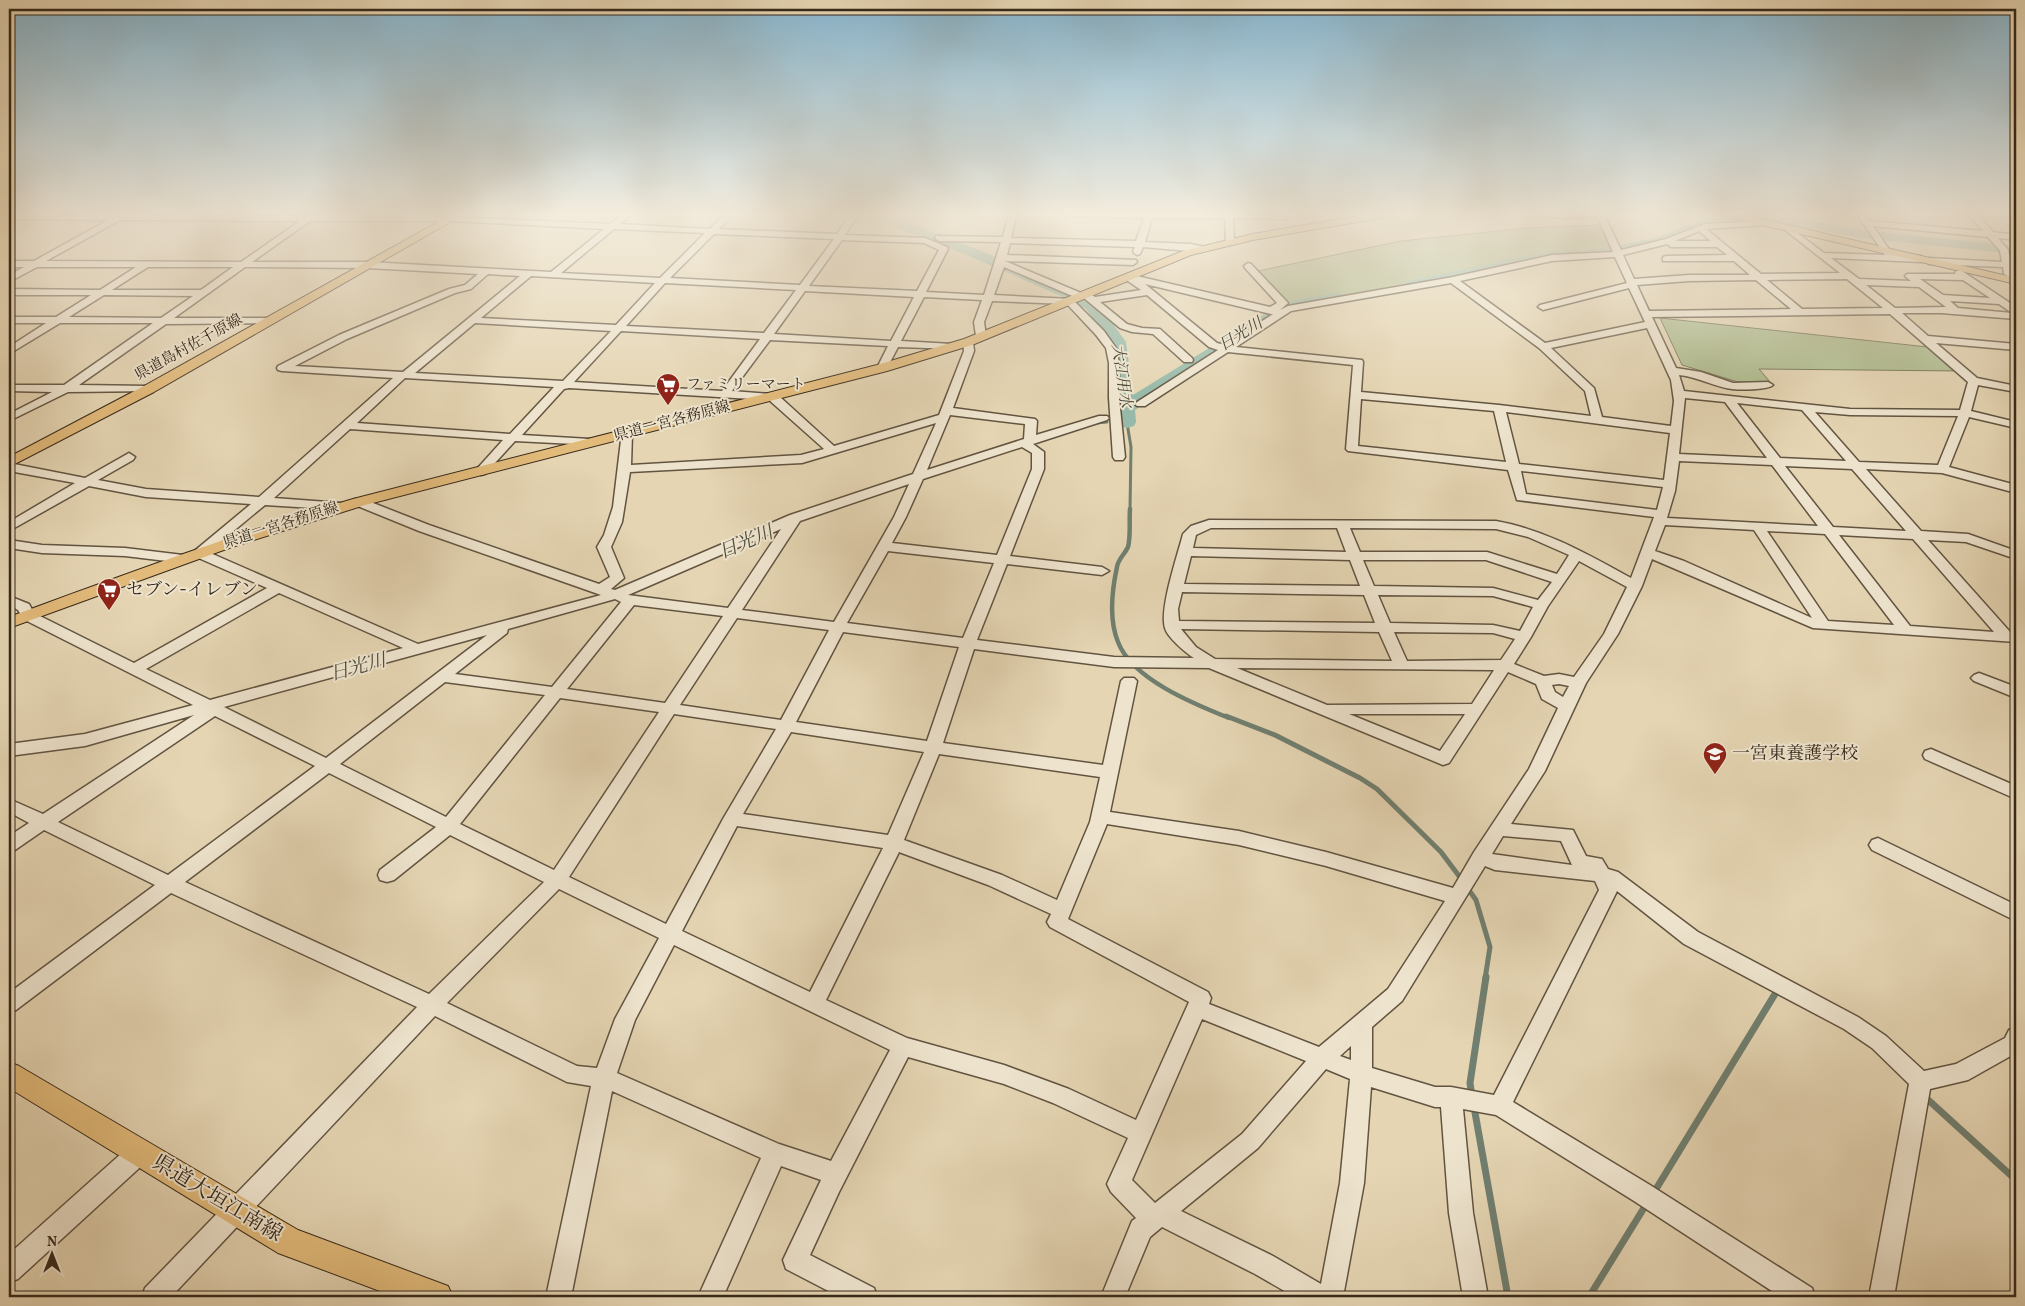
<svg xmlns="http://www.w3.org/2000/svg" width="2025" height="1306" font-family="Vollkorn,'Noto Serif JP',serif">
<rect width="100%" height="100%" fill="#e5d5b3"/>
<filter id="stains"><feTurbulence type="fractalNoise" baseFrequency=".004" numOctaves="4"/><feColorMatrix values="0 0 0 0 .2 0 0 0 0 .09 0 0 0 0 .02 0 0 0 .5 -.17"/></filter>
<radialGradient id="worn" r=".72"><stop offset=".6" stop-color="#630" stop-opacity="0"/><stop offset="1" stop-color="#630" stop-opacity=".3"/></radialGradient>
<path fill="#afbe90" stroke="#727456" d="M1600,225L1611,248L1546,256L1388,289L1289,304L1258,271L1401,241L1526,228Z
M1660,318L1937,348L1962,371L1759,369L1771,383L1738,382L1682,365Z"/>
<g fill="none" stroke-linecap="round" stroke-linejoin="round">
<path stroke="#707f70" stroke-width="3" d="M1096,423L1107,422
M1122,423H1127L1131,447L1130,510"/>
<path stroke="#707f70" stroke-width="4.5" d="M1130,509C1129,520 1131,536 1128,547C1125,554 1118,559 1117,567C1112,590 1109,620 1118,642C1132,679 1194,704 1229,718"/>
<path stroke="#707f70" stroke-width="5" d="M1226,716L1275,735L1360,778L1377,789L1441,852L1462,880
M1466,886L1476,900L1490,947L1485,979"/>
<path stroke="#707f70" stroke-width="7" d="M1472,1097L1470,1083L1486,977
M1925,1097L2016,1180
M1474,1107L1508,1297
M1653,1194L1778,989
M1589,1297L1647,1203"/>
<path fill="#96b9a9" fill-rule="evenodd" d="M865,213H884L979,250L1075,291L1098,303L1126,342L1133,395L1282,303L1335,293L1341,295L1343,298L1341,301L1335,303L1292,310L1274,320L1135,410L1136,422L1134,426L1127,428L1120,426L1118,422L1110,342L1086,309L1063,297L969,256L867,216Z
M1788,217L1869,231L2016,246V254L1869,239L1788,225L1706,227L1664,244L1631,251L1592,258L1547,260L1413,290L1408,288L1405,285L1408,282L1413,280L1547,252L1592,250L1631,243L1655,238L1704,219Z"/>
<g stroke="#625441" stroke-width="3">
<path id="minor" d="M624,213H633L620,224L710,229L726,213H734L719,229L837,234L851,213H859L845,235L925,238L947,247L948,249L926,292L984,295L1001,242L939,241L935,238L936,236L1003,237L1009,213H1017L1011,238L1136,241L1144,218L1053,215L1049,213L1283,215L1287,217L1286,219L1233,218L1234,242L1230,245L1226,242L1225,218H1152L1145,242L1191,244L1204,247L1205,249L1201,252L1143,247L1140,254L1137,255L1133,252L1135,247L1010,243L1007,255L1136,260L1137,262L1133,265L1005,261L1081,293L1088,292L1095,297L1141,290L1125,279L1123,277L1128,274L1270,307L1277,303L1245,268L1244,266L1248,263L1251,264L1288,303L1280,310L1288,306L1453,277L1552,255L1613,252L1598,218L1591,213H1600L1604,215L1621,250L1666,239L1705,224L1768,221L1769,223L1765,225L1706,229L1761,274L1840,273L1785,230L1784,228L1788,226L1824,253L1885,255L1856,213H1864L1869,221L1983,231L1967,213H2016V216L1978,215L1993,232L2016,235V240L1998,238L2008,250L2011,262H2016V268L2012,267L2014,274L2009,277L2004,274L2003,267L1929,264L1925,261L1929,258L2002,262L2000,251L1988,237L1873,226L1893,255L1921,256L1925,259L1921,262L1831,258L1859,279L1911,281L1905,276L1907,274H1955L1956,271H1962L2016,307V319L1941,313H1902L1928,336L2016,344V350L1936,343L1977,378L2016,386V392L1978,385L1971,411L2016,422V428L1969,417L1949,467L2016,485V493L1942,473L1866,469L1921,531L1968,534L2016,551V559L1966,542L1928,540L2011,633L2016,634V642L1813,628L1652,559L1642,586L1618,634L1586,683L1545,771L1511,824L1573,830L1586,856L1602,859L1608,869L1618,872L1698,932L1858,1017L1886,1036L1924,1071L1956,1064L2005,1038L2009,1030L2016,1027V1053L1968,1080L1930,1089L1894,1297H1869L1909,1084L1872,1048L1844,1029L1684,944L1617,891L1513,1102L1650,1185L1812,1288L1815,1297H1781L1634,1201L1496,1115L1463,1109L1473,1213L1488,1297H1463L1449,1213L1441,1107H1435L1371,1087L1364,1183L1343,1297H1295L1255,1274L1162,1227L1150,1237L1125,1297H1101L1132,1221L1136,1218L1111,1192L1107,1184L1128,1138L1053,1103L1004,1084L908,1057L839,1192L810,1255L874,1288L877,1297H840L786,1269L783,1260L821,1180L781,1166L723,1297H698L761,1158L612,1091L571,1297H546L591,1086L567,1082L435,1016L171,1297H142L145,1288L417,1007L171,893L16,1010L9,1013V993L155,885L44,830L15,850L9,852V836L29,823L9,812V799L43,814L194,715L85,746L9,756V744L85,734L193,705L23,619L18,610L9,605V596L29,604L34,613L134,663L267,588L194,556L192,553L251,504L146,497L89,486L9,531V522L75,483L9,471V463L85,478L129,453L135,457L133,460L98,480L146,489L259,497L393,378L282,371L278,370L277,368L278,366L339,335L449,289L465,285L478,274L368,268L245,267L174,318H270L275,321L273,323L166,324L79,385L149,386L153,387L154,389L153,391L68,392L9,421V414L52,392L9,391V385H64L153,323H60L9,354V347L46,323H9V317H56L91,295H9V289L100,290L136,267H37L9,282V275L24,267H9V261H34L108,220L9,219V215L450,217L610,224ZM120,220L300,221L241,262L46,261ZM310,221H450L604,229L551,272L368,262H252ZM614,229L705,233L660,278L561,273ZM1699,231L1711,241H1675ZM714,234L834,239L800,285L670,278ZM842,240L924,243L939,250L917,291L809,286ZM1667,244L1671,247H1717L1727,255L1666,256L1663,257V261H1734L1750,275H1689L1634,279L1623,255ZM1615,257L1627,283L1540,305L1538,307L1543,310L1629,288L1645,322L1545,343L1460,281L1552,261ZM148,267H233L201,290H112ZM1004,267L1077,298H1084L1120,328L1132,332L1153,334L1184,362H1192L1193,360L1192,358L1160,329L1142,328L1127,324L1100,302L1147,295L1209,347L1218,350L1137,402L1135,404L1137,406H1145L1228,352L1353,365L1346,449L1348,451L1508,470L1517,500L1654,517L1631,578C1587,554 1546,530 1496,521L1209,520L1191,526L1183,534C1178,554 1159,609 1165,628C1167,637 1186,653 1194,658L1114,657L977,640L1007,564L1102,575L1109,571L1102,567L1010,556L1044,469V452L1033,444L1107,420L1109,418L1107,416H1099L1036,435L1037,421L1035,419L953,408L974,351L973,342L968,339L963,342L964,351L939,415L834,446L780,397L770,394L732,391L770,340L888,346L877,368L882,371L887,368L898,347L956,349V345L952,344L901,341L924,297L982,300L974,322L976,336L981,339L986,336L984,322L992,301L1067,304L1096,335L1106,348L1109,363V398L1113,457L1115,460H1123L1125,457L1119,398V363L1116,348L1104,331L1072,299L994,295ZM488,274L520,276L403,372L295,366L347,339L455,293L471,289ZM531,276L655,283L616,325L481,318ZM1847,279L1883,308L1802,309L1767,280ZM1920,279L1963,280L1990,298L1943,295ZM1756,280L1791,309L1649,311L1637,285L1689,281ZM665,283L796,290L764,333L626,326ZM1451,283L1539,348L1585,391L1591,416L1499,405L1361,392L1363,362L1362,360L1236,347L1291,311ZM1145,284L1271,314H1273L1225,345L1217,343ZM1866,285L1919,287L1946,307L1895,308ZM805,291L914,297L891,341L774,334ZM104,295L193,296L161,318L69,317ZM1950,301L1999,304L2012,313L1958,308ZM1890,314L1968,382L1960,410L1850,409L1684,391L1679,375C1698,377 1715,387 1732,389C1740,390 1768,390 1773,385L1768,382L1733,383L1701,372L1676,368L1652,317ZM475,323L611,331L563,381L415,373ZM1647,328L1671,380L1674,401L1671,426L1602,417L1594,388L1551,348ZM621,331L760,339L722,391L574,382ZM405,378L554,387L510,434L357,423ZM569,388L769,400L824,449L801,455L631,465L632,434L626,431L622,432L613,507L604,535L597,547L610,577L599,584L429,525L363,499H355L353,502L355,505L419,531L601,595L418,644L208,552L265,505L345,510L347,507L341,503L274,498L350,429L503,440L475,471L481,475L485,474L515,441L594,445L596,443L590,439L522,435L564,389ZM1685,398L1725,402L1767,458L1679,454ZM1361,399L1494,411L1506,462L1358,446ZM1737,403L1802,410L1846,461L1780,458ZM1506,412L1670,433L1664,480L1519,464ZM1815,412L1850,415L1958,416L1938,465L1859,462ZM950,415L1025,424L1024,439L927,470ZM936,423L913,474L790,515L615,590L611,589L624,578L611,547L622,522L630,472L802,463ZM1022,447L1032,453V469L997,555L892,543L906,517L923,479ZM1679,461L1772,465L1818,526L1667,518L1675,491ZM1785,466L1852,469L1906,531L1833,527ZM1521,471L1663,487L1657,510L1526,494ZM909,484L894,517L834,622L742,610L800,521ZM1665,525L1754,530L1812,618L1684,561L1655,551ZM1211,528H1337L1346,552L1193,548L1196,535ZM1350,528L1496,529L1528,537L1569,555L1557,574L1487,552H1360ZM781,529L728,608L628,595ZM1767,531L1825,534L1894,625L1828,621ZM1839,535L1913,539L1994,632L1910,626ZM888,551L994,563L963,638L847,623ZM1191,556L1350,560L1360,586L1184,584ZM1363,560H1486L1552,582L1538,600L1493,588L1374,586ZM1579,561L1627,587L1604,634L1574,677L1559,674L1544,676L1514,664L1531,637L1548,606ZM1182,592L1364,595L1375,623L1179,621L1178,609ZM279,593L403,648L210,700L146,669ZM1378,595L1493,596L1533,607L1520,631L1493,625L1390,623ZM615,599L621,602L552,687L455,674L507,633L508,629ZM634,605L723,616L665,703L567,689ZM737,618L829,630L781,720L680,705ZM1181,629L1379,632L1392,661L1215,659L1196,647ZM843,632L959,647L927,741L796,722ZM1394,632L1493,633L1515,639L1501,660L1407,661ZM487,635L326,758L224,707ZM974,649L1114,667L1209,668L1443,765L1449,763L1508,672L1536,684L1542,699L1558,708L1529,769L1474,852L1453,888L1326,852L1239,831L1110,812L1137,681L1134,678H1124L1121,681L1103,765L943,743ZM1237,668L1494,670L1472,704L1327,705ZM445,682L545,695L446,817L340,764ZM1559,684L1569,686L1563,697L1555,692L1552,685ZM560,698L659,712L554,870L460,824ZM674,714L776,729L723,819L666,924L569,877ZM1349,714H1465L1440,751ZM215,716L315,766L168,875L58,822ZM791,732L924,752L888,835L743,814ZM939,754L1100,777L1090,822L1057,900L1002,875L904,840ZM329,773L436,827L380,870L378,875L380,880L387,882L394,880L450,835L544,882L429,994L185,882ZM1107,824L1239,845L1326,866L1445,901L1388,989L1319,1047L1209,1004L1211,998L1208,992L1068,919ZM737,826L883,848L810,992L682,931ZM1503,836L1561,841L1572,865L1492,854ZM899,852L988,885L1051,914L1047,922L1050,927L1189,1002L1136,1120L1069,1089L1004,1065L907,1038L826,1000ZM1485,866L1495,870L1595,881L1599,890L1494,1095L1451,1087H1435L1372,1068V1027L1402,1001ZM559,889L659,938L615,1019L597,1068L577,1066L447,1003ZM674,945L890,1050L831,1161L779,1144L617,1073L635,1020ZM1202,1019L1306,1061L1242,1134L1155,1203L1132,1180ZM1351,1046V1060L1340,1056ZM1326,1069L1350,1079L1340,1183L1321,1284L1273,1256L1181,1211L1258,1148Z
M9,540L42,545L125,548L183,555L190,559L183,563L125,556L42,553L9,548Z
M1979,673L2016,687V698L1974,681L1971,678L1974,675Z
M1931,749L2016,786V799L1925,759L1923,755L1925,751Z
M1878,838L2016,905V921L1872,850L1869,845L1872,840Z
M140,1141L148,1144L151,1152L148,1160L18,1279L9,1282V1254L132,1144Z"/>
</g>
<g stroke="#36291b" stroke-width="2">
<path id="major" d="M454,213H466L154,392L9,467V457L144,386Z
M1376,213H1398L1393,216L1253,240L1191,255L972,345L887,371L365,505L232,547L9,628V617C123,575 237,533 353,499L877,365L964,339L1183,251L1253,234Z
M1536,213H1600C1592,220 1544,220 1536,213Z
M1718,213H1736L2016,278V284L1723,216Z
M9,1062L19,1066L298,1230L448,1286L453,1297H396L278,1253L9,1088Z"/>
</g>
<use href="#minor" fill="#eee4ce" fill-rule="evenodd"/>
<use href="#major" fill="#e2ba7a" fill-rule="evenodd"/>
</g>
<linearGradient id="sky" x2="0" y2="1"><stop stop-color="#87b6cf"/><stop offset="0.54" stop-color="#f3ecdd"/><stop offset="1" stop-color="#f3ecdd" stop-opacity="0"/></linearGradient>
<rect width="2025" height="396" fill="url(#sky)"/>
<defs>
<g id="supermarket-pin" transform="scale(1.25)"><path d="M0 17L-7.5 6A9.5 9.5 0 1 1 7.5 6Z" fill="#8f2418" stroke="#eee4ce"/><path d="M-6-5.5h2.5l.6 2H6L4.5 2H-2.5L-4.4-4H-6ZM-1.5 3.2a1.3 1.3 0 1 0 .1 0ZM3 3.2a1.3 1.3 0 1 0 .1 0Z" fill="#fff"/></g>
<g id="school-pin" transform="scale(1.25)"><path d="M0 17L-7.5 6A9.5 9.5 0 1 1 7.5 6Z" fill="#8f2418" stroke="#eee4ce"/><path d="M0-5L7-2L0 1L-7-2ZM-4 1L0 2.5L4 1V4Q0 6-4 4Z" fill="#fff"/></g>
</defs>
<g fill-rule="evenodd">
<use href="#supermarket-pin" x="668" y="385"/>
<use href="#supermarket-pin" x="109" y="590"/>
<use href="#school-pin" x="1715" y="754"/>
</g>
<g text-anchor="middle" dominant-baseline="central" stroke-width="4" stroke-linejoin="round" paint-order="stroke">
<g font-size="15" fill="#36291b" stroke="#eee4ce">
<text transform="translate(189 348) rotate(-29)">県道島村佐千原線</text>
<text transform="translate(672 422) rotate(-15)">県道一宮各務原線</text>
<text transform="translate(281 526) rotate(-18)">県道一宮各務原線</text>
</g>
<g font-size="15" fill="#36291b" stroke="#eee4ce" text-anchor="start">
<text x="686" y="385">ファミリーマート</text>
</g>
<g font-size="16" font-style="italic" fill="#4e4d3e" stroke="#eee4ce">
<text transform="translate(1241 335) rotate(-32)">日光川</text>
<text transform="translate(1121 376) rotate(82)">大江用水</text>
</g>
<g font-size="18" fill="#36291b" stroke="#eee4ce" text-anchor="start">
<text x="126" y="590">セブン-イレブン</text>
<text x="1732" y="754">一宮東養護学校</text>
</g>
<g font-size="19" font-style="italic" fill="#4e4d3e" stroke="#eee4ce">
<text transform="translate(746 543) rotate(-23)">日光川</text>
<text transform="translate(358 668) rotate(-15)">日光川</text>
</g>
<g font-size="21" fill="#36291b" stroke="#eee4ce">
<text transform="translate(217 1199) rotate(31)">県道大垣江南線</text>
</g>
</g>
<rect width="2025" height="1306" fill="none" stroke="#e5d5b3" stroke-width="30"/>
<rect x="10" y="10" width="2005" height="1286" fill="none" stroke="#36291b" stroke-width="2.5"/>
<rect x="15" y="15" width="1995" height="1276" fill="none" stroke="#36291b"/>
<g transform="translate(52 1254)" stroke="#eee4ce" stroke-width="4" paint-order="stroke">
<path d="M0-4L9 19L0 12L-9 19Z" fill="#36291b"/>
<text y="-8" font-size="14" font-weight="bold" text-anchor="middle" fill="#36291b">N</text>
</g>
<rect width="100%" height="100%" filter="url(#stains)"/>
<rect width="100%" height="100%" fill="url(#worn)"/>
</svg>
